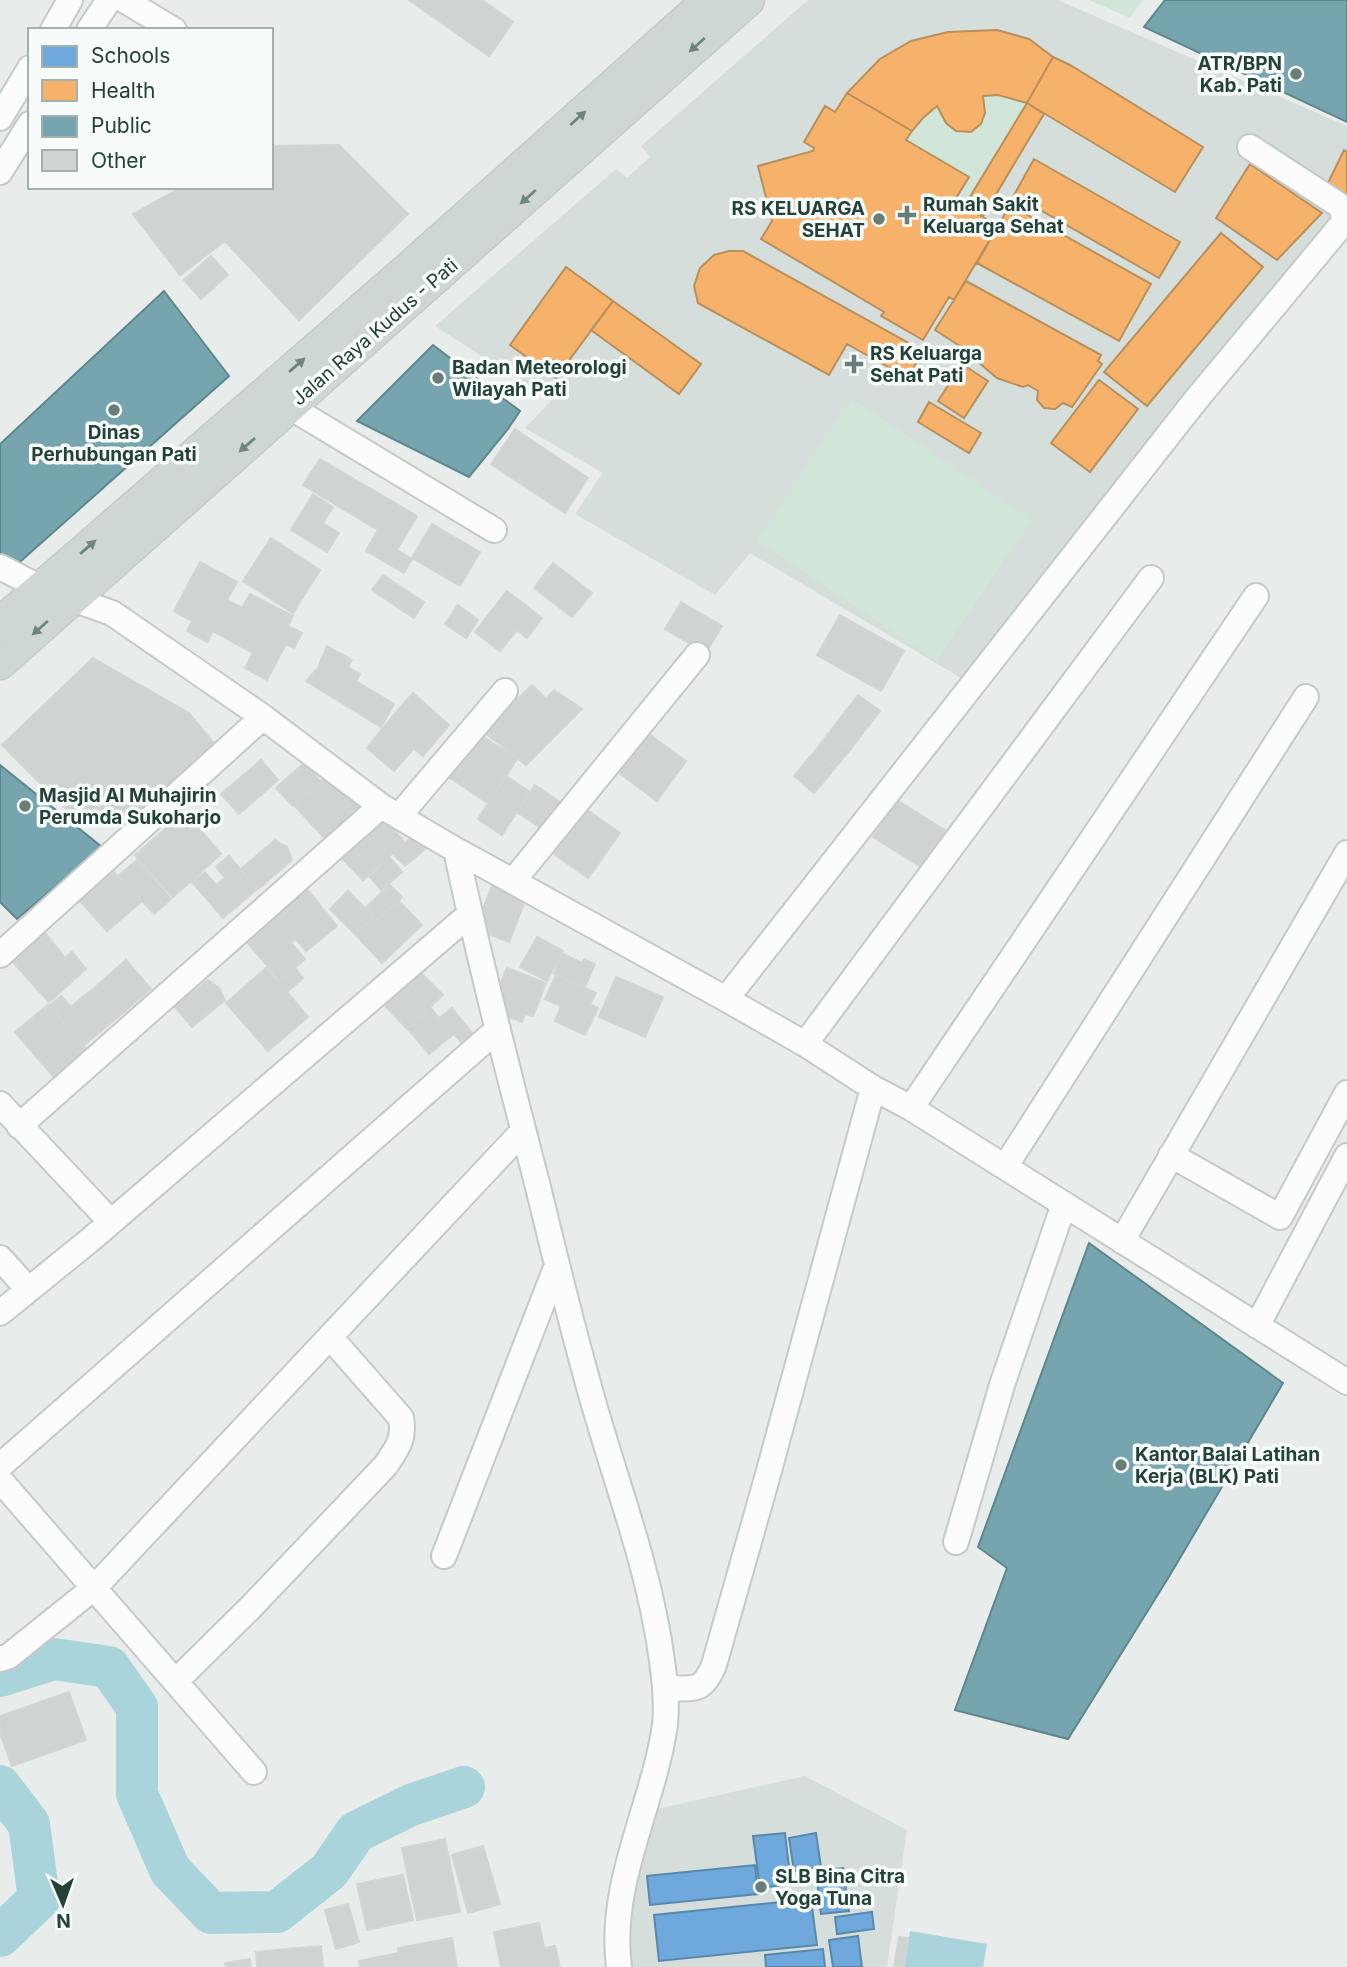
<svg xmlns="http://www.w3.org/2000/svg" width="1347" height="1967" font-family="Inter,sans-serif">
<rect width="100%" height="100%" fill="#e8edeb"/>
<path fill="#d6dedb" d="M808,0H1058L1347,126V150L1324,192L1344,205L961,678L750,553L715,595L575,514L603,473L525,428L551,401L435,326L616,169L627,178L650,157L641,146Z
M805,1776L907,1830L887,1967H619L643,1812Z"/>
<path fill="#d1e6d8" d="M1089,0H1143L1130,18Z
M998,95L1027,103L965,205L955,200L969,177L906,140L923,118L937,106C947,125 949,131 971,132C986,120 985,114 983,96Z
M852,399L1032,520L936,661L757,540Z"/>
<path fill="#a9d4db" d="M910,1931L987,1944L983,1967H904Z"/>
<path fill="#6fa8dc" stroke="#5889ab" stroke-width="2" d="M785,1833L791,1884L760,1888L753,1836Z
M816,1833L821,1867L794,1871L789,1838Z
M755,1865L758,1894L650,1905L647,1876Z
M843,1868L849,1911L821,1914L816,1871Z
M811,1899L817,1945L659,1961L654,1915Z
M872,1912L874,1929L837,1934L835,1917Z
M858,1936L862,1967H833L829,1940Z
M823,1949L825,1967H766L765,1955Z"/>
<path fill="#f6b26b" stroke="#b7905c" stroke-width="2" d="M997,30L1029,39L1053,57L1027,103L998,95L983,96L985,113L981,124L971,132L956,131L946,123L937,106L923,118L912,131L847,93L880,59L911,41L948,32Z
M1053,57L1070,65L1203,147L1175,192L1027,103Z
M847,93L912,131L906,140L969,177L955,200L998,226L954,300L949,297L923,340L881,316L884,312L761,239L772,221L758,166L813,151L814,148L804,142L825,106L835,112Z
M1027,103L1044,114L983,216L965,205Z
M1344,150L1347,152V194L1327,185Z
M1034,159L1180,242L1159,278L1014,195Z
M1250,164L1322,213L1277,260L1216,218Z
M1010,205L1151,284L1119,341L977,263Z
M1221,233L1263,267L1147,406L1104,372Z
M729,251H743L923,351L908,378L847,344L829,375L698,303L694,286L700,268L714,255Z
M566,267L613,301L556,378L510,345Z
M966,281L1101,355L1098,361L1102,364L1072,407L1063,403L1055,409L1044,408L1037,400L1038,391L1028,385L1023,387L997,378L978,362L977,357L935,330Z
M613,301L701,364L679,394L591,330Z
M962,364L988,381L964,418L938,401Z
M1099,380L1138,409L1090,472L1051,443Z
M929,402L981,433L969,453L918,422Z"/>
<path fill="#76a5af" stroke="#5d878c" stroke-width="2" d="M1165,0H1347V122L1144,27Z
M164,291L229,376L12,569L0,560V444Z
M433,345L520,411L508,429L469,477L357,421Z
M0,765L102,847L17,919L0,902Z
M1089,1243L1283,1383L1170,1575L1068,1739L955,1710L1007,1568L978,1547Z"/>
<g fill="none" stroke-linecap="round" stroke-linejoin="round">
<path stroke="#a9d4db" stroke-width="42" d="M0,1676L54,1659L109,1667L137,1707V1794L170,1870L211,1913L277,1912L329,1871L356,1832L411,1805L464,1787
M0,1786L29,1824L39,1899L0,1936"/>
</g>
<path fill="#cfd4d2" stroke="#d1d6d4" stroke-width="2" d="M409,0H482L513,22L489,56Z
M339,145L408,214L299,320L225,241L180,275L133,214L182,187H271V146Z
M211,256L228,275L201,299L184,280Z
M515,429L588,478L565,513L491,464Z
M320,459L417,516L397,550L412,559L404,573L366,551L378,530L303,485Z
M313,494L333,507L323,523L339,533L327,552L291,530Z
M432,524L480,552L460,586L412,558Z
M271,538L320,570L293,613L243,581Z
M200,562L237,582L227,600L242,608L250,594L293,616L288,626L302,633L294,648L286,644L267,680L245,668L253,653L213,631L207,642L187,631L192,621L174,611Z
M553,563L592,593L572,617L534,588Z
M383,575L424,602L414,618L372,590Z
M507,591L542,618L527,638L517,630L500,651L475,632Z
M681,602L722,626L706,653L665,629Z
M458,605L478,620L466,638L445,624Z
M840,615L904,651L881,691L817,655Z
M327,646L352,660L348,667L360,674L356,681L394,704L381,727L306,681L318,668Z
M93,658L189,713L218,748L125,830L107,810L77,820L2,745Z
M532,685L546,699L554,690L582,709L526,765L479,728L497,709L503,714Z
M413,693L449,725L423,756L386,724Z
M858,695L880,711L850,750L828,734Z
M386,724L414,748L394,771L367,748Z
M473,730L517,759L488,803L444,774Z
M643,730L686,761L657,801L614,769Z
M828,734L850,750L835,768L815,751Z
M815,751L835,768L814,793L794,776Z
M261,760L278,780L239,814L221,794Z
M304,763L321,782L293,806L276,788Z
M328,775L351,790L361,812L328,842L294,805Z
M506,776L530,792L502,835L478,819Z
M535,785L566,806L548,833L517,812Z
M897,800L948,832L924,869L873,837Z
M579,804L620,833L588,878L547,849Z
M380,816L405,842L363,880L338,854Z
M190,818L221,854L173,897L135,855L174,821L180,827Z
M414,835L426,848L405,866L393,854Z
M275,840L287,847L292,860L258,889L241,869Z
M229,856L257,889L223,918L192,882L205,872L216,885L225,878L216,867Z
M390,858L402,872L381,890L370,877Z
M137,860L171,899L154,914L119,875Z
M114,872L141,902L107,931L80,901Z
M494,881L528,893L509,942L475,929Z
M390,885L402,897L377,920L366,907Z
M305,887L337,926L306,951L276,915L290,903L288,901Z
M348,891L373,917L355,934L330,909Z
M399,901L422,925L382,963L356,935L374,917L378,920Z
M277,917L296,939L291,943L305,959L280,981L247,942Z
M43,930L65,958L72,952L86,969L49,1002L11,960Z
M537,937L563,951L547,981L520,967Z
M563,954L582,963L584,959L595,964L585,987L554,974Z
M126,960L151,989L118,1017L93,989Z
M412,964L443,995L427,1010L396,979Z
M266,968L278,982L295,968L303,978L287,992L308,1017L268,1051L226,1003Z
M507,968L546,983L533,1016L525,1014L522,1022L494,1011L502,993L497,991Z
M556,975L596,993L590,1004L598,1008L585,1035L555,1021L561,1006L545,999Z
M616,977L663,997L645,1037L599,1017Z
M396,979L427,1010L407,1029L377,997Z
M208,980L219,988L225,1000L192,1027L168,999L184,986L191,994Z
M93,989L118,1017L84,1045L50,1005L61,996L71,1007Z
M48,1005L87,1050L54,1077L15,1032Z
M431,1008L439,1018L452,1008L472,1033L461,1042L454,1034L429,1054L408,1029Z
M69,1692L86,1740L12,1766L0,1733V1716Z
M445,1839L460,1912L417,1920L402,1848Z
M483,1846L500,1904L468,1913L452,1855Z
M403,1875L413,1920L367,1930L357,1884Z
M348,1904L359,1942L336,1949L325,1910Z
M539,1923L544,1948L555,1946L560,1967H501L494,1932Z
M899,1937L908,1938L904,1967H894Z
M452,1938L457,1967H402L398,1948Z
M321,1946L323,1967H257L256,1952Z
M399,1953L402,1967H360L359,1961Z
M250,1959L251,1967H226L225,1963Z"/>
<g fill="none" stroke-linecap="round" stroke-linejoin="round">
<g stroke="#c5cac8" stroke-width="28">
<path id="minor" d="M124,0L174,30
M53,30L70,0
M89,30L109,0
M0,118L30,68
M0,172L30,124
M290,407L494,530
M0,567L41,588L112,613L263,717L381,806L456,850L726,999L805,1044L873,1088L911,1108L1347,1382
M399,816L505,691
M456,850C480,963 509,1075 538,1187C553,1249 568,1311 585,1372C610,1469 649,1561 662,1661C665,1682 667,1704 665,1725C653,1807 608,1883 619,1967
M513,881L697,655
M0,955L263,717
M726,999L1195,401L1344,222L1342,207L1250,147
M805,1044L1151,578
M0,1104L111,1222
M911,1108L1256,596
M19,1126L381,806
M1171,1155L1280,1217L1347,1093
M1005,1167L1306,697
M1122,1241L1347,853
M0,1258L28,1289
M0,1313L90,1240L470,914
M1257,1326L1347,1156
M0,1466L498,1029
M0,1480L254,1772
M956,1542L1002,1385L1064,1204
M444,1556L557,1265
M0,1659L9,1656L95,1587L523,1131
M176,1681L251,1607L386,1465C397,1448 405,1439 401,1418L330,1337
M665,1688C693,1688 702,1694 714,1665L767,1478L873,1088"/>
</g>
<g stroke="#c3ccc9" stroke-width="35">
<path id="major" d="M0,624L407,270L709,0
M0,663L748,0"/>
</g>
<use href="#minor" stroke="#fcfcfc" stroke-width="24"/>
<use href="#major" stroke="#cfd7d5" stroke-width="32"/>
</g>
<defs><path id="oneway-solid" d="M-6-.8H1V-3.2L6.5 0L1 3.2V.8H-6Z" transform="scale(1.75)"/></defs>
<g fill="#718580">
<use href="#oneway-solid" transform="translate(697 45) rotate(138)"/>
<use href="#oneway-solid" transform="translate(578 118) rotate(-42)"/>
<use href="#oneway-solid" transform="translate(528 197) rotate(138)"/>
<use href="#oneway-solid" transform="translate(297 365) rotate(-41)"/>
<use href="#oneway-solid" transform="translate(247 445) rotate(139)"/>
<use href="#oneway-solid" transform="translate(88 547) rotate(-41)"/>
<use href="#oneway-solid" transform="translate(40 628) rotate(138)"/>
</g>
<g fill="#697e78" stroke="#f7fbf9" stroke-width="2.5">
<circle cx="1296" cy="74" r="7"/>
<path d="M903.5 204.5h7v7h7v7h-7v7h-7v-7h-7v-7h7z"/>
<circle cx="879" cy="219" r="7"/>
<path d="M850.5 353.5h7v7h7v7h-7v7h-7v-7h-7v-7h7z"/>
<circle cx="438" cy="378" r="7"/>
<circle cx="114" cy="410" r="7"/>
<circle cx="25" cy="806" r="7"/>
<circle cx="1121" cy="1465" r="7"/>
<circle cx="761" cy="1887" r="7"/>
</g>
<g text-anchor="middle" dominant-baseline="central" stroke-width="7" stroke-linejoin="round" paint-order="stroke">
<g font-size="19" font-weight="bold" fill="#24423a" stroke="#f7fbf9" text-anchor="start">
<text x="1282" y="63" text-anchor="end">ATR/BPN<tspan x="1282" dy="22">Kab. Pati</tspan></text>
<text x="923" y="204">Rumah Sakit<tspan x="923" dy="22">Keluarga Sehat</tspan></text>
<text x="865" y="208" text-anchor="end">RS KELUARGA<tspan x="865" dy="22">SEHAT</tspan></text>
<text x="870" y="353">RS Keluarga<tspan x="870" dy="22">Sehat Pati</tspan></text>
<text x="452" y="367">Badan Meteorologi<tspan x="452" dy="22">Wilayah Pati</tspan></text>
<text x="114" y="432" text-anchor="middle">Dinas<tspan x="114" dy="22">Perhubungan Pati</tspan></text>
<text x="39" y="795">Masjid Al Muhajirin<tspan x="39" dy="22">Perumda Sukoharjo</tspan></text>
<text x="1135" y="1454">Kantor Balai Latihan<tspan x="1135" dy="22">Kerja (BLK) Pati</tspan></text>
<text x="775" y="1876">SLB Bina Citra<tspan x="775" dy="22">Yoga Tuna</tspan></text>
</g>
<g font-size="19" fill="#24423a" stroke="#f7fbf9">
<text transform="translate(375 332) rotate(-41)">Jalan Raya Kudus - Pati</text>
</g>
</g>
<rect x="28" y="28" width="245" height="161" fill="#f7fbf9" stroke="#a3b1ad" stroke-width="2"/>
<rect x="42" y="46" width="35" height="21" fill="#6fa8dc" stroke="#a3b1ad" stroke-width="2"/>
<text x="91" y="63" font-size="21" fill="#24423a">Schools</text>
<rect x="42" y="80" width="35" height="21" fill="#f6b26b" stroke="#a3b1ad" stroke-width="2"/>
<text x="91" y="98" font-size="21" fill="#24423a">Health</text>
<rect x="42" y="116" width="35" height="21" fill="#76a5af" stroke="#a3b1ad" stroke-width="2"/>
<text x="91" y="133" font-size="21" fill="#24423a">Public</text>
<rect x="42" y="150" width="35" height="21" fill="#cfd4d2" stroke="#a3b1ad" stroke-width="2"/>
<text x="91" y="168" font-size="21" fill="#24423a">Other</text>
<g transform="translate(63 1904) rotate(178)" stroke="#f7fbf9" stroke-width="5" paint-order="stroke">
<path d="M0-5L12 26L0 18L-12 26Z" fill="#24423a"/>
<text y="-10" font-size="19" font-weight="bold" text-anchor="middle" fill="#24423a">N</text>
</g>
</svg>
